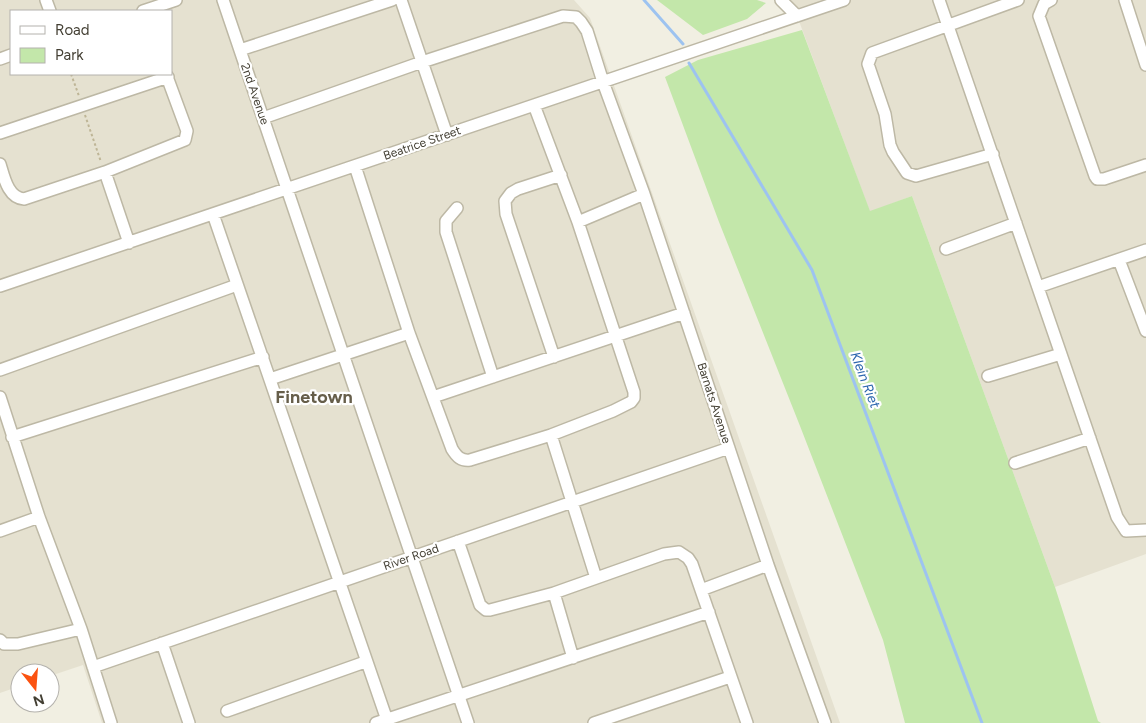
<svg xmlns="http://www.w3.org/2000/svg" width="1146" height="723" font-family="Figtree,sans-serif">
<rect width="100%" height="100%" fill="#f1efe2"/>
<path fill="#e5e1d0" fill-rule="evenodd" d="M0,0H574L590,18L840,723H102L83,665L50,676V673H20V686L0,693ZM11,11H171V74H11Z
M776,0H1146V554L1055,587L912,196L870,212L799,21Z"/>
<path fill="#c3e7aa" d="M657,0H757L766,3L747,19L703,35Z
M802,30L870,211L912,196L1055,587L1098,721L1101,723H905L883,640L800,426L719,222L665,77L698,60Z"/>
<g fill="none" stroke-linecap="round" stroke-linejoin="round">
<path stroke="#9dc3f0" stroke-width="3" d="M644,0L683,44
M689,63L812,270L982,723"/>
<g stroke="#bdb8a5" stroke-width="14">
<path id="street" d="M46,0L50,11
M223,0L468,723
M401,0L447,135
M781,0L797,16
M939,0L1117,517L1126,531L1146,530
M1051,0L1044,4L1039,16L1095,176L1097,179H1104L1146,165
M1125,0L1146,65
M143,11L176,0
M240,50L392,0
M0,59L11,55
M263,118L422,62L563,16L576,17L581,22L587,31L603,82L644,194L768,565L825,723
M0,133L168,77
M993,154L916,176L907,173L893,152L890,145L885,114L868,64L872,53L1018,0
M0,164C4,177 8,198 24,199L105,172L185,140L187,131L166,74
M355,166L409,333L452,449C457,457 461,461 470,460L551,435L613,411L631,402L634,398V392L578,222L534,105
M105,172L129,243
M457,208L446,221V232L493,377
M213,214L388,723
M578,222L644,194
M946,249L1016,223
M1119,260L1146,331
M0,286L844,0
M1038,287L1146,250
M554,357L506,214L505,201L511,193L518,189L561,175
M0,370L237,285
M988,376L1061,354
M270,379L409,333
M0,397L39,517L81,629L111,723
M433,397L684,313
M551,435L596,578
M12,437L263,357
M1015,463L1090,438
M0,531L39,517
M458,541L480,605L486,610H490L554,593L664,554L679,552L688,558L692,564L747,723
M701,590L768,565
M554,593L573,658
M0,640L4,644H18L81,629
M162,643L189,723
M93,667L729,448
M227,711L365,662
M376,723L709,612
M594,723L730,677"/>
</g>
<path stroke="#beb596" stroke-width="2" stroke-dasharray="2.5 2.5" stroke-linecap="butt" d="M71,74L79,96
M85,115L101,162"/>
<use href="#street" stroke="#fff" stroke-width="11"/>
</g>
<g text-anchor="middle" dominant-baseline="central" stroke-width="4.5" stroke-linejoin="round" paint-order="stroke">
<g font-size="12" fill="#433f33" stroke="#fff">
<text transform="translate(255 94) rotate(71)">2nd Avenue</text>
<text transform="translate(422 143) rotate(-19)">Beatrice Street</text>
<text transform="translate(714 403) rotate(72)">Barnats Avenue</text>
<text transform="translate(411 557) rotate(-19)">River Road</text>
</g>
<g font-size="14" font-style="italic" fill="#2d67ae" stroke="#fff">
<text transform="translate(865 380) rotate(69)">Klein Riet</text>
</g>
<g font-size="18" font-weight="bold" fill="#665e4a" stroke="#fff">
<text x="314" y="397">Finetown</text>
</g>
</g>
<rect x="10" y="10" width="162" height="65" fill="#ffffff" stroke="#b4b2ad"/>
<rect x="20" y="26" width="25" height="8" fill="#ffffff" stroke="#b4b2ad"/>
<text x="55" y="35" font-size="15" fill="#433f33">Road</text>
<rect x="20" y="48" width="25" height="15" fill="#c3e7aa" stroke="#b4b2ad"/>
<text x="55" y="60" font-size="15" fill="#433f33">Park</text>
<g transform="translate(35 688) rotate(163)"><circle r="24" fill="#ffffff" stroke="#b4b2ad"/>
<path d="M0-4L9 19L0 12L-9 19Z" fill="#fb5210"/>
<text y="-8" font-size="14" font-weight="bold" text-anchor="middle" fill="#433f33">N</text>
</g>
</svg>
